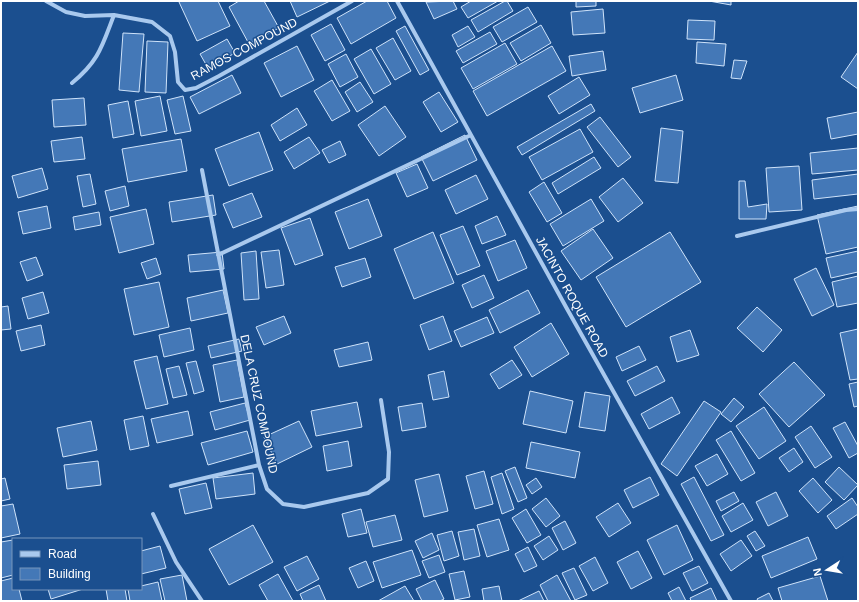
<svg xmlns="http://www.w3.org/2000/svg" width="859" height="602" font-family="Arial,sans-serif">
<rect width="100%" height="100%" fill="#1b4f8f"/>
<path fill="#4478b7" stroke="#cfe3fa" d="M182,1H218L230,26L197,41L179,2Z
M239,1H264L279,28L249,44L229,7Z
M290,1H330L297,17Z
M367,1H387L396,18L351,44L337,18Z
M453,1L457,9L434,19L426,2Z
M471,1H498L468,18L461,7Z
M505,1H507L513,11L478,32L471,20Z
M576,1H596V6L576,7Z
M709,1H731V5Z
M528,7L537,22L502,42L493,27Z
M603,9L605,33L573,35L571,12Z
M688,20L715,21L714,40L687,39Z
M331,24L345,50L325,61L311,35Z
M541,25L551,43L521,61L510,43Z
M405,26L429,70L420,75L396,31Z
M468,26L475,37L458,47L452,35Z
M490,32L497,44L463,63L456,51Z
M123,33L144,34L139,92L119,90Z
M393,38L411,71L395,80L376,48Z
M227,39L235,53L208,68L200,54Z
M147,41L168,42L166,93L145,92Z
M697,42L726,44L724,66L696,63Z
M505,43L517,64L473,89L461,68Z
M297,46L314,80L281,97L264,63Z
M552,46L566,71L487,116L473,91Z
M371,49L391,84L374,94L354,59Z
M603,51L606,70L572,76L569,56Z
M858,52V89L841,77Z
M346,54L358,77L340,87L328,64Z
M734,60L747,61L741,79L731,78Z
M232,75L241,93L199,114L190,97Z
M676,75L683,100L640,113L632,88Z
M579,77L590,95L559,114L548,96Z
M332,80L350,111L332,121L314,91Z
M360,82L373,102L357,112L345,92Z
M439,92L458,122L441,132L423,102Z
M160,96L167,131L141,136L135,101Z
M183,96L191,131L175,134L167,100Z
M84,98L86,125L54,127L52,100Z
M128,101L134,134L113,138L108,105Z
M591,104L595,111L522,155L517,147Z
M385,106L406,137L379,156L358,125Z
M297,108L307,125L280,141L271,125Z
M858,112V134L831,139L827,118Z
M600,117L631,157L618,167L587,127Z
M661,128L683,131L678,183L655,181Z
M580,129L593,152L542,180L529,157Z
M259,132L273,170L229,186L215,149Z
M465,135L477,160L433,181L421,157Z
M82,137L85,159L54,162L51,141Z
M309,137L320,153L294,169L284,152Z
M181,139L187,171L128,182L122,149Z
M340,141L346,155L329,163L322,150Z
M858,148V170L812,174L810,153Z
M594,157L601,168L558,194L552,183Z
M417,164L428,188L407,197L396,173Z
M799,166L802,210L769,212L766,168Z
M42,168L48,189L18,198L12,176Z
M90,174L96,204L83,207L77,176Z
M858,174V194L814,199L812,180Z
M476,175L488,199L456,214L445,190Z
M623,178L643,203L618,222L599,197Z
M739,181H745L748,207L767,204L766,219H739Z
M544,182L562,213L547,222L529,192Z
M125,186L129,206L110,211L105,191Z
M252,193L262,217L233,228L223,204Z
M213,195L216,215L172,222L169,202Z
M368,199L382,236L349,249L335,212Z
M591,199L604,221L563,246L550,224Z
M47,206L51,228L23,234L18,212Z
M858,206V247L826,254L817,215Z
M146,209L154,244L119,253L110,217Z
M99,212L101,225L75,230L73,217Z
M497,216L506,235L482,244L475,226Z
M310,218L323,255L295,265L281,228Z
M463,226L480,266L457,275L440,235Z
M593,229L613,258L581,280L561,251Z
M433,232L454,283L414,299L394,249Z
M670,232L701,282L626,327L596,277Z
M515,240L527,268L498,281L486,251Z
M279,250L284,285L266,288L261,252Z
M256,251L259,299L244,300L241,253Z
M858,251V272L831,278L826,258Z
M222,252L224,269L190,272L188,255Z
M36,257L43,275L27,281L20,262Z
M156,258L161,274L147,279L141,263Z
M365,258L371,277L342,287L335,267Z
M816,268L834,305L812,316L794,279Z
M484,275L494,298L472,308L462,285Z
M858,276V303L837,307L832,282Z
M159,282L169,327L134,335L124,289Z
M223,290L228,313L191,321L187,298Z
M528,290L540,313L500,333L489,310Z
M43,292L49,313L28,319L22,298Z
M8,306L11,329L1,330V307Z
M757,307L782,330L763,352L737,328Z
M284,316L291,333L264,345L256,327Z
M443,316L452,341L429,350L420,325Z
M487,317L494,333L461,347L454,331Z
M551,323L569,354L532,377L514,347Z
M41,325L45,345L21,351L16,331Z
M190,328L194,350L164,357L159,335Z
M858,329V379L850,380L840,333Z
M690,330L699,355L677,362L670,337Z
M239,339L242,351L211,358L208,346Z
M368,342L372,360L339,367L334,350Z
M639,346L646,360L622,371L616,357Z
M157,356L168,404L146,409L134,361Z
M237,360L244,397L220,402L213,365Z
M512,360L522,375L499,389L490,374Z
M196,361L204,391L194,394L186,363Z
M794,362L825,395L789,427L759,394Z
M179,366L187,395L173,398L166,369Z
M657,366L665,381L635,396L627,381Z
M444,371L449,397L433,400L428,375Z
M858,382V406L854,407L849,384Z
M530,391L573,401L566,433L523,424Z
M585,392L610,396L605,431L579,427Z
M672,397L680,413L649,429L641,414Z
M734,398L744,407L731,422L721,414Z
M704,401L721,412L677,476L661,464Z
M357,402L362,427L316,436L311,411Z
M245,403L250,420L215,430L210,412Z
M422,403L426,427L402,431L398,407Z
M764,407L786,441L759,459L736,426Z
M188,411L193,435L157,443L151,419Z
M143,416L149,446L130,450L124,420Z
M91,421L97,450L63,457L57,428Z
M299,421L312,447L277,464L264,437Z
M845,422L858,446V453L849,458L833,428Z
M811,426L832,457L815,468L795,437Z
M247,431L253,452L208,465L201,443Z
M731,431L755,473L741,481L716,440Z
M348,441L352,466L327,471L323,446Z
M531,442L580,452L575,478L526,468Z
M794,448L803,462L789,472L779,458Z
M717,454L728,474L707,486L695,466Z
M98,461L101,485L67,489L64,465Z
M515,467L527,498L518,502L505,471Z
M839,467L858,485L844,500L825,482Z
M484,471L493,504L475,509L466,476Z
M253,473L255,494L216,499L213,478Z
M502,473L514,509L502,514L491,477Z
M439,474L448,511L424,517L415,480Z
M650,477L659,495L633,508L624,490Z
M694,477L724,535L711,541L681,484Z
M5,478L10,499L1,501V479Z
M536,478L542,487L532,494L526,485Z
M813,478L832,500L818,513L799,491Z
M206,483L212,508L185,514L179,489Z
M734,492L739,501L721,511L716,501Z
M776,492L788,516L768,526L756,502Z
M546,498L560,516L546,527L532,509Z
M852,498L858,507V514L836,529L827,516Z
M618,503L631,523L609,537L596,517Z
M743,503L753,520L731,532L722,516Z
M13,504L20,534L1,538V506Z
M361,509L367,533L348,537L342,514Z
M526,509L541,535L527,543L512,518Z
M395,515L402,540L373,547L366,522Z
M499,519L509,550L487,557L477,525Z
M565,521L576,543L563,550L552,528Z
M253,525L273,562L229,585L209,549Z
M677,525L693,560L664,575L647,540Z
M474,529L480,556L464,560L458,532Z
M452,531L459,556L444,561L437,535Z
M755,531L765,546L756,551L747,536Z
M432,533L439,550L423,558L415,541Z
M549,536L558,550L543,560L534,546Z
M808,537L817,559L771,578L762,556Z
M13,540V575L1,578V542Z
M741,540L752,556L731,571L720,554Z
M160,546L166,568L141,574V551Z
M528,547L537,566L524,572L515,554Z
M412,550L421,575L382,588L373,562Z
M638,551L652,578L631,589L617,562Z
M439,555L445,572L429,578L422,561Z
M307,556L319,579L297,591L284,567Z
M595,557L608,583L593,591L579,566Z
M366,561L374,581L358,588L349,568Z
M699,566L708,583L692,591L683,573Z
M574,568L587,595L575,600L562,573Z
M464,571L470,597L455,600L449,574Z
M278,574L293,601H268L259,585Z
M182,575L187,601H165L160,579Z
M557,575L571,601H548L540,585Z
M820,576L828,601H782L778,588Z
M13,578V589H19L22,601H1V581Z
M435,580L444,599L440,601H422L416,589Z
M158,582L162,601H130L128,589H141V586Z
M319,585L326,601H303L300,594Z
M405,586L414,601H378Z
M499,586L502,601H484L482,589Z
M679,587L686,601H672L668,593Z
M711,588L717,601H691L690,598Z
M48,589H83L51,599Z
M106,589H125L127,601H108Z
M539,591L544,601H518Z
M769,593L773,601H758L757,599Z"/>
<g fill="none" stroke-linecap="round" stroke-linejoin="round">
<path stroke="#a9c9ee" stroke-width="4" d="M46,1L66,12L85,16L114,15L152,22L170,36L175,52L178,82L185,90L196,88L219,76L352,1
M397,1L566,307L731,601
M72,83C99,61 102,46 114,15
M202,170L259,465L267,489L283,504L304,507L368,493L388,479L389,452L381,400
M737,236L846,210L858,209
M218,255L471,135
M171,486L259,465
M153,514L176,562L202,601"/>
</g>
<g text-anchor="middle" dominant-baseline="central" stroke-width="3" stroke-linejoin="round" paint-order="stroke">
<g font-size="12" fill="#fff" stroke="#1b4f8f">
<text transform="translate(244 49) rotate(-28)">RAMOS COMPOUND</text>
<text transform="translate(572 297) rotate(61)">JACINTO ROQUE ROAD</text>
<text transform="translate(259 404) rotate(78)">DELA CRUZ COMPOUND</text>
</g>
</g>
<rect width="859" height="602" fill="none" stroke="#ffffff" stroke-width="4"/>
<rect x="12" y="538" width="130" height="52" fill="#1b4f8f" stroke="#7695bc"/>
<rect x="20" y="551" width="20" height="6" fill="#a9c9ee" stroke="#7695bc"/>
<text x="48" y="558" font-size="12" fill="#ffffff">Road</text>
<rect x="20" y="568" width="20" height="12" fill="#4478b7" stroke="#7695bc"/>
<text x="48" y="578" font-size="12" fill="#ffffff">Building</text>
<g transform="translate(827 570) rotate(258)" stroke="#1b4f8f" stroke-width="3" paint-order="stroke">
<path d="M0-3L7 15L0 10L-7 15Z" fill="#ffffff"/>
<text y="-6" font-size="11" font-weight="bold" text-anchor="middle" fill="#ffffff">N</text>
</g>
</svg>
